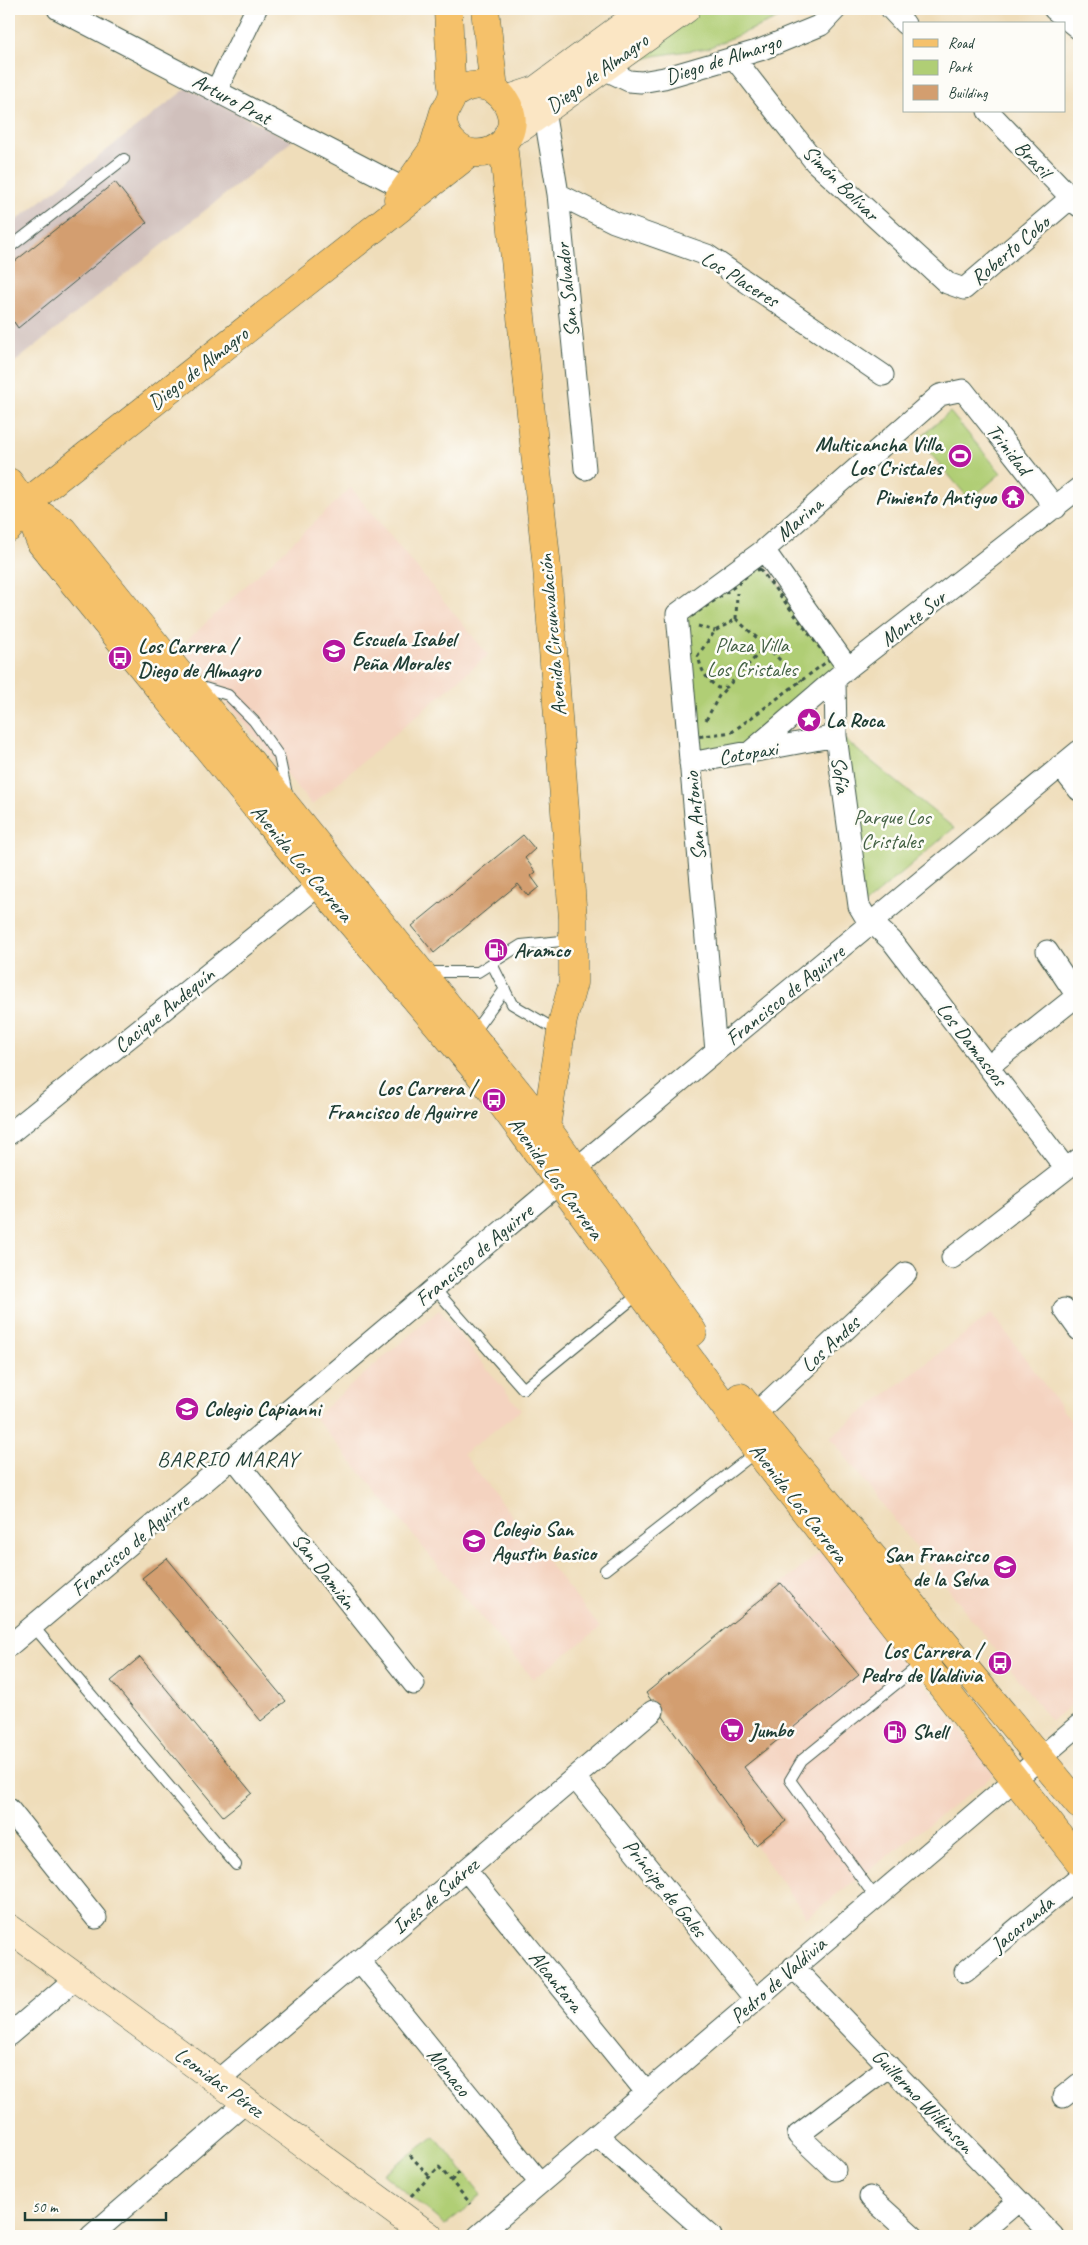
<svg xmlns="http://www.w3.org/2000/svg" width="1088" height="2245" font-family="Caveat,sans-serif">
<rect width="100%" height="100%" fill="#fdfcf7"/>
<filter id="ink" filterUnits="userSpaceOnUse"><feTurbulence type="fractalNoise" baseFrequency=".02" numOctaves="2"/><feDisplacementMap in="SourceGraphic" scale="10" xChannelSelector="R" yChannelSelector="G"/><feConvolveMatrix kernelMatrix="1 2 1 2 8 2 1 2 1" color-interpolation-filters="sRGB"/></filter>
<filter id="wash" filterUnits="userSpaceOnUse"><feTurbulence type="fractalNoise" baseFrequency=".0096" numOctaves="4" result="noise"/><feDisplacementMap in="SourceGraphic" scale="20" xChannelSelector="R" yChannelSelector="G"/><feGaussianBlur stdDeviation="1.12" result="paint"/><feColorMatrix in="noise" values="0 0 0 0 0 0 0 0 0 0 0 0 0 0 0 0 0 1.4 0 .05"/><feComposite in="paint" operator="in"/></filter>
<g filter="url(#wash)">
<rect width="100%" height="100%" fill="#efddba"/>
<path fill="#f4d3c0" d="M351,488L488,655L312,805L180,647Z
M439,1310L521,1410L463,1454L600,1628L533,1679L314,1417Z
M992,1313L1079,1432V1698L1051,1721L830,1437Z
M822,1551L995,1774L807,1917L646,1693Z"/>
<path fill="#d0c0bc" d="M187,88L292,141L9,367V226Z"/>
<path fill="#b0ce75" stroke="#688654" d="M703,9H800L708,48L654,56L628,64Z
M950,412L1001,473L970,500L918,439Z
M760,560L839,664L748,750L694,756L685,618Z
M840,736L954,828L863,906Z
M435,2136L482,2195L445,2225L383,2174Z"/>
<g id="blocks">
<path fill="#d39e6f" d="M115,182L147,223L18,328L14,322L9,326V266Z
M523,835L535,849L525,858L536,872L531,876L539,887L528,896L518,884L434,953L412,926Z
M167,1558L286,1701L261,1721L142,1578Z
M781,1583L859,1675L744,1767L786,1821L756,1845L646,1693Z
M140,1657L252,1793L223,1816L111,1681Z"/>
</g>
</g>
<g filter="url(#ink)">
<use href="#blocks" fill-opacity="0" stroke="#3e5548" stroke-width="1"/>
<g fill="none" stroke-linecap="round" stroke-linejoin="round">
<g stroke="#3e5548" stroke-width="12">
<path id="lane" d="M9,248L124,159
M198,686L228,695L254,721L279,756L287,794
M492,964L512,1004L558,1031
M425,972H478L521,945L572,940
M473,1033L505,989
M435,1289L523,1389L640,1293
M605,1570L756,1452
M33,1626L236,1865
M875,1897L790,1780L802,1760L922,1663"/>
</g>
<g stroke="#3e5548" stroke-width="23">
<path id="street" d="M58,9L405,189
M891,9L905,24
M1054,9L1079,29
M734,58L815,162L947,283L964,289L1079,191
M604,69L629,81L641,82L664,78L760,50L821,25L836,9
M216,91L256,9
M544,111L558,194L585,469
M988,111L1079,206
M558,194L614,222L707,255L883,375
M764,550L848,668
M835,681L836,736L859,906L865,916L892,941L1066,1169
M749,753L848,668L1079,488
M690,763L836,736
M1060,766L1079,790
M716,1051L677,614L764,550L940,395L963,390L1056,508
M989,1066L1077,996L1047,951
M9,1134L319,885
M952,1258L1079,1159
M1064,1309L1079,1330
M754,1415L906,1273
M234,1458L414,1684
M9,1646L716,1051L1079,751
M575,1778L755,1999
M9,1809L96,1918
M466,1870L646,2092
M359,1960L540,2183
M793,1967L1053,2236
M965,1972L1079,1877
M9,2035L76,1978
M217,2081L653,1711
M1063,2097L1079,2084
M597,2135L711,2236
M835,2170L798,2135L889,2066
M870,2197L913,2236
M91,2236L246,2102
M478,2236L1079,1725
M977,2236L1018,2201"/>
</g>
<g stroke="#3e5548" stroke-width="29">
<path id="secondary" d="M506,100L536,90L646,9
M508,134L522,127L686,9
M9,1928L429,2236"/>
</g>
<g stroke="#3e5548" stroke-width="29">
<path id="primary" d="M448,9C449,32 450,55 451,78C451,83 454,92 452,97C449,106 443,111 443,121C444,132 450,141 458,147C467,154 480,155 491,151C538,129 496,59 452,96
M485,9L494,89
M503,143L547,568L573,919V983L563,1020L546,1127
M398,199L433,149L444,112
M9,482L25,504L41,543L319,885L481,1076L757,1450L1079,1861
M25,504L63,530L546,1127L693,1332
M9,528L25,504L470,153
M740,1397L1079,1805"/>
</g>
<path stroke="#3e5548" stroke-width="3" stroke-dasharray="4 4" stroke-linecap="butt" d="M760,569L829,660L732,732L696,737C682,716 686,646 684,618L692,616L737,585L751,572Z
M736,619L766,646L727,687L718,688C705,678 701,670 698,655L715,631Z
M736,619L737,593
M698,626L715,631
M766,646L801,681
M706,720L719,696L726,688
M410,2155L430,2177
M451,2181L461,2170
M411,2196L439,2167L471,2204"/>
<use href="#lane" stroke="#fff" stroke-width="10"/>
<use href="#street" stroke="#fff" stroke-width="21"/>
<use href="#secondary" stroke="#fbe6c4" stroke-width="28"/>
<use href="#primary" stroke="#f5c16b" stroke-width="28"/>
</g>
</g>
<defs>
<g id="stadium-disc" transform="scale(1.25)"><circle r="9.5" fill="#b5179e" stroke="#fdfcf7"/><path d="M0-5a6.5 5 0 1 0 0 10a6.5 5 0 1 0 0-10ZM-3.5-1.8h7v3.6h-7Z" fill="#fff"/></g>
<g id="temple-disc" transform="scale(1.25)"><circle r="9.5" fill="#b5179e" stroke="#fdfcf7"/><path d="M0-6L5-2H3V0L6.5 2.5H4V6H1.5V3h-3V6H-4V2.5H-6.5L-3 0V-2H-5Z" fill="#fff"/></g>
<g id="school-disc" transform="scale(1.25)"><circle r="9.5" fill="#b5179e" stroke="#fdfcf7"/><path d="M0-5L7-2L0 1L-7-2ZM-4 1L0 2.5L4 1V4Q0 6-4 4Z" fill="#fff"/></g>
<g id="bus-disc" transform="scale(1.25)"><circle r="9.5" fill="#b5179e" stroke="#fdfcf7"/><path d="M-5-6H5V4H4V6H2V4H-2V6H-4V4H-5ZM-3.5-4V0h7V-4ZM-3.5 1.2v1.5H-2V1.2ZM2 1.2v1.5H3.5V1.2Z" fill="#fff"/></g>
<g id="sight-disc" transform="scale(1.25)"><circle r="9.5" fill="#b5179e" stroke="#fdfcf7"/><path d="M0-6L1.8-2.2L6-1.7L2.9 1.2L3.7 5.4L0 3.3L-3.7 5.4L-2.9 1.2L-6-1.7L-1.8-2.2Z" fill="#fff"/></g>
<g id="fuel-disc" transform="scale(1.25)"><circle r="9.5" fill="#b5179e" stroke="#fdfcf7"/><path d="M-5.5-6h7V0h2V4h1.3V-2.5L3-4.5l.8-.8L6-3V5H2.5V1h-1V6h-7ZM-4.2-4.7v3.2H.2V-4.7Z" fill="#fff"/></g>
<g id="supermarket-disc" transform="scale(1.25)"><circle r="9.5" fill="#b5179e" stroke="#fdfcf7"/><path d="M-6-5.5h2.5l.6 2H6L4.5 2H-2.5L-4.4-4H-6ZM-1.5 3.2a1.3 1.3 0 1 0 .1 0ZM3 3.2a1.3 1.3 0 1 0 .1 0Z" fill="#fff"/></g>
</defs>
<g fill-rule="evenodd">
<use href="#stadium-disc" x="960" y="456"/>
<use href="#temple-disc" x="1013" y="497"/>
<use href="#school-disc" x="334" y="651"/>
<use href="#bus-disc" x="120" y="658"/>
<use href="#sight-disc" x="809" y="720"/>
<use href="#fuel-disc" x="496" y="950"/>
<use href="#bus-disc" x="494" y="1100"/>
<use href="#school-disc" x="187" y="1409"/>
<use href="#school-disc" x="474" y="1541"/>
<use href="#school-disc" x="1005" y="1567"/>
<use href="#bus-disc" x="1000" y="1663"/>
<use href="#supermarket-disc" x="732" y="1730"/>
<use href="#fuel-disc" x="895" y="1732"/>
</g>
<g text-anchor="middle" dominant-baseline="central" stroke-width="5" stroke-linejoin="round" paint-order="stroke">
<g font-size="21" fill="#1f3d34" stroke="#fdfcf7">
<text transform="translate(723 59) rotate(-18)">Diego de Almargo</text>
<text transform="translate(597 73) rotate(-36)">Diego de Almagro</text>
<text transform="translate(232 99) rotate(28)">Arturo Prat</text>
<text transform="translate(1033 159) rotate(46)">Brasil</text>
<text transform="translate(841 183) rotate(45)">Simón Bolívar</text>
<text transform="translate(1010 250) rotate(-40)">Roberto Cobo</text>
<text transform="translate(740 279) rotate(32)">Los Placeres</text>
<text transform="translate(567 290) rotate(-96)">San Salvador</text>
<text transform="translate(198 368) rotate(-38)">Diego de Almagro</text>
<text transform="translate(1009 449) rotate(52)">Trinidad</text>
<text transform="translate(799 519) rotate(-41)">Marina</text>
<text transform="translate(913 618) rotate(-38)">Monte Sur</text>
<text transform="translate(552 635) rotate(-95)">Avenida Circunvalación</text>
<text transform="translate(748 753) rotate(-10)">Cotopaxi</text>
<text transform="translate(841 775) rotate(82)">Sofía</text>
<text transform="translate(695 816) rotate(-95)">San Antonio</text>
<text transform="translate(302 863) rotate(50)">Avenida Los Carrera</text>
<text transform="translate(785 995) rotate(-39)">Francisco de Aguirre</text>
<text transform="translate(164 1010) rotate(-39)">Cacique Andequín</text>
<text transform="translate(972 1044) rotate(52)">Los Damascos</text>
<text transform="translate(556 1178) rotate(54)">Avenida Los Carrera</text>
<text transform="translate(474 1255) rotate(-40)">Francisco de Aguirre</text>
<text transform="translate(830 1344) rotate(-43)">Los Andes</text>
<text transform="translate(799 1503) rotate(52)">Avenida Los Carrera</text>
<text transform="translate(130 1545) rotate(-40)">Francisco de Aguirre</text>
<text transform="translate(324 1571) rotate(52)">San Damián</text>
<text transform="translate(665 1888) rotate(51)">Príncipe de Gales</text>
<text transform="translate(435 1896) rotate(-40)">Inés de Suárez</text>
<text transform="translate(1022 1924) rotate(-40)">Jacaranda</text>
<text transform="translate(778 1980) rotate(-41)">Pedro de Valdivia</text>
<text transform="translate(556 1981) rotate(51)">Alcantara</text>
<text transform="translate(449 2072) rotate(51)">Monaco</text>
<text transform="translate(219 2082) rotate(36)">Leonidas Pérez</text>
<text transform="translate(923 2101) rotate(46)">Guillermo Wilkinson</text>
</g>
<g font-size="21" font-weight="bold" fill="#1f3d34" stroke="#fdfcf7" text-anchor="start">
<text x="942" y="444" text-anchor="end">Multicancha Villa<tspan x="942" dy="24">Los Cristales</tspan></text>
<text x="996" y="497" text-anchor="end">Pimiento Antiguo</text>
<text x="352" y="639">Escuela Isabel<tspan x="352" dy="24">Peña Morales</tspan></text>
<text x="138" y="646">Los Carrera /<tspan x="138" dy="24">Diego de Almagro</tspan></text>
<text x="826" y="720">La Roca</text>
<text x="514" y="950">Aramco</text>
<text x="476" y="1088" text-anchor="end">Los Carrera /<tspan x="476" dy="24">Francisco de Aguirre</tspan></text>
<text x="204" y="1409">Colegio Capianni</text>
<text x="492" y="1529">Colegio San<tspan x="492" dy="24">Agustin basico</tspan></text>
<text x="988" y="1555" text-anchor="end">San Francisco<tspan x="988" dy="24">de la Selva</tspan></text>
<text x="982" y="1651" text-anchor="end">Los Carrera /<tspan x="982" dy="24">Pedro de Valdivia</tspan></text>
<text x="750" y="1730">Jumbo</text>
<text x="912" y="1732">Shell</text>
</g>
<g font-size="21" fill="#436144" stroke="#fdfcf7">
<text x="752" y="645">Plaza Villa<tspan x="752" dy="24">Los Cristales</tspan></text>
<text x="892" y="817">Parque Los<tspan x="892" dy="24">Cristales</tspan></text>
</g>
<g font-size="22" letter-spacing="1" fill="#1f3d34" stroke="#fdfcf7">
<text x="228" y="1459">BARRIO MARAY</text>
</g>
</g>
<rect width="1088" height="2245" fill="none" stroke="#fdfcf7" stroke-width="30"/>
<rect x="903" y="22" width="162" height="90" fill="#fdfcf7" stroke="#a4b0a9"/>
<rect x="913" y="39" width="25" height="8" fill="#f5c16b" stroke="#a4b0a9"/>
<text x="948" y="48" font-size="15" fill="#1f3d34">Road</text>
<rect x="913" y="60" width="25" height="15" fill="#b0ce75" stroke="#a4b0a9"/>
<text x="948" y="72" font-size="15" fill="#1f3d34">Park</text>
<rect x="913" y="85" width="25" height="15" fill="#d39e6f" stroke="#a4b0a9"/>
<text x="948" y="98" font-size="15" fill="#1f3d34">Building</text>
<path d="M25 2212v8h141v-8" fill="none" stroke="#1f3d34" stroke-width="2.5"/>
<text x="32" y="2212" font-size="15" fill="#1f3d34" stroke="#fdfcf7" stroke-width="4" paint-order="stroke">50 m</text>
</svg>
